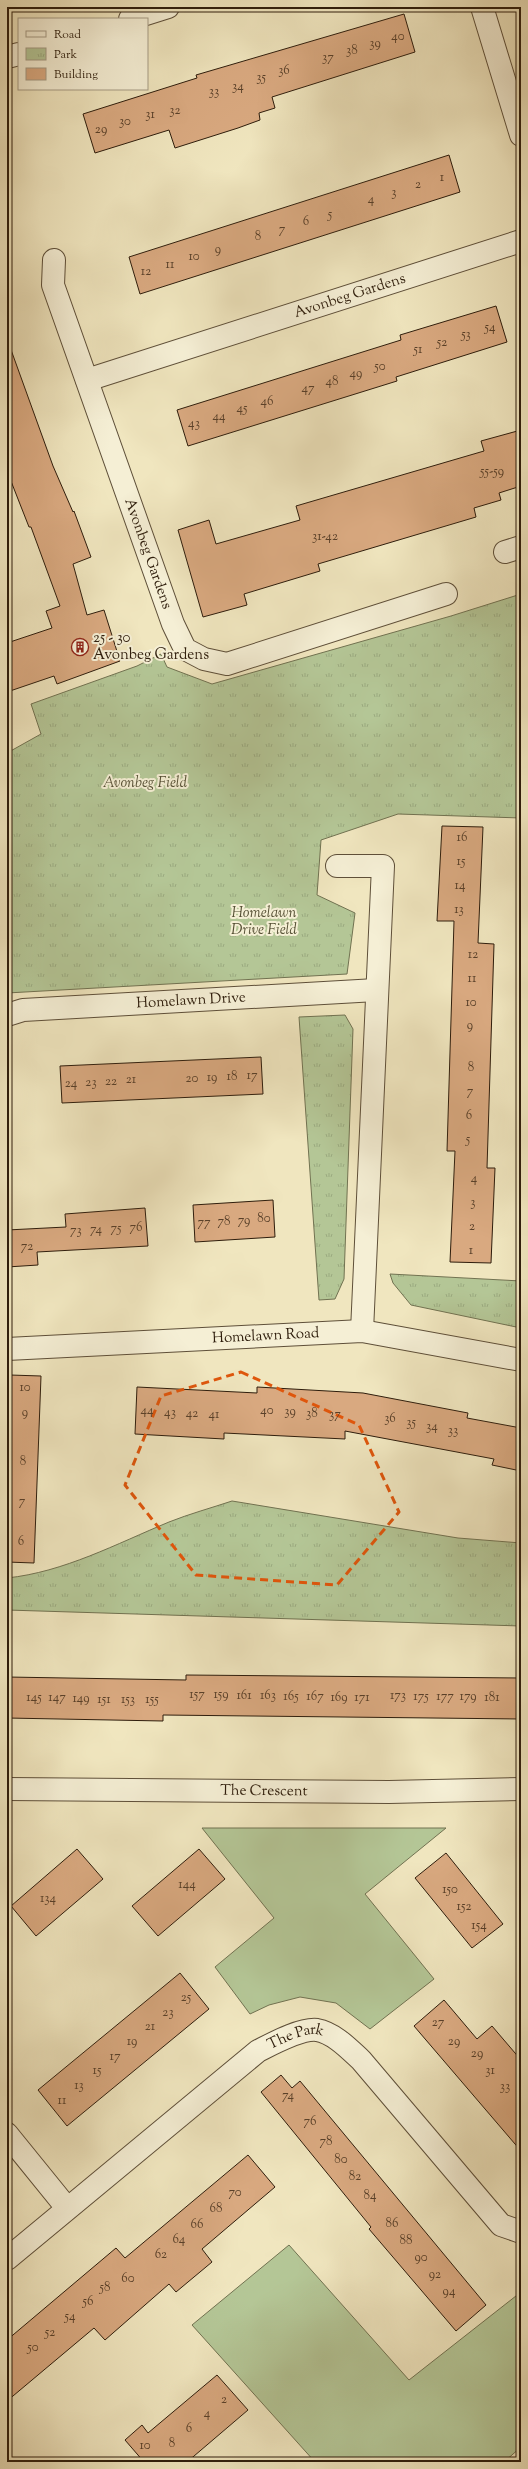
<svg xmlns="http://www.w3.org/2000/svg" width="528" height="2469" font-family="'Sorts Mill Goudy',serif">
<defs>
<pattern id="park-tufts" width="24" height="20" patternUnits="userSpaceOnUse"><rect width="24" height="20" fill="#b4c696"/><path d="M3 7l-1-3M5 7V3M7 7l1-3M15 17l-1-3M17 17v-4M19 17l1-3" fill="none" stroke="#9baa80"/></pattern>
</defs>
<rect width="100%" height="100%" fill="#f0e6bf"/>
<filter id="stains"><feTurbulence type="fractalNoise" baseFrequency=".005" numOctaves="4"/><feColorMatrix values="0 0 0 0 .2 0 0 0 0 .09 0 0 0 0 .02 0 0 0 .5 -.17"/></filter>
<radialGradient id="worn" r=".72"><stop offset=".6" stop-color="#630" stop-opacity="0"/><stop offset="1" stop-color="#630" stop-opacity=".3"/></radialGradient>
<path fill="#b4c696" stroke="#717251" d="M202,1828H446L365,1894L434,1979L370,2029L336,2003L300,1997L269,2005L250,2014L215,1967L274,1918Z
M289,2245L409,2380L521,2292V2447L504,2462H315L192,2325Z"/>
<path fill="url(#park-tufts)" stroke="#717251" d="M521,594V818L398,814L321,840L317,895L355,913L347,974L7,993V776L11,774L7,764V753L41,734L31,704L137,666L161,654L167,667L212,684L451,616Z
M345,1015L353,1029L344,1279L335,1299L319,1300L299,1017Z
M390,1274L521,1281V1328L411,1305L393,1283Z
M232,1501L458,1538L521,1543V1626L7,1610V1578C64,1572 116,1544 169,1522C189,1514 211,1508 232,1501Z"/>
<path fill="#d9a980" stroke="#2e1d0c" d="M404,14L415,52L272,97L275,108L259,113L260,120L238,128L175,148L169,130L95,153L83,114L197,78L196,75Z
M449,155L460,192L140,294L129,257Z
M496,306L507,342L396,377L397,381L188,446L177,410L401,340L400,335Z
M7,347H10L53,466L73,512L74,511L91,557L73,564L87,615L104,610L120,661L57,684L54,676L7,692V643L52,628L46,611L60,606L31,527H29L7,471Z
M521,430V486L499,493L501,500L474,508L476,517L318,564L320,571L244,594L247,605L203,617L178,530L209,520L216,544L300,520L296,506L484,451L481,441Z
M442,826L483,827L478,943L494,944L487,1168H495L491,1263L450,1262L455,1151H447L454,921H437Z
M261,1057L263,1094L62,1103L60,1066Z
M273,1200L275,1237L195,1242L193,1205Z
M145,1208L148,1246L37,1252L38,1265L7,1267V1230L66,1227L65,1214Z
M10,1375L41,1376L34,1563L7,1562V1441H9Z
M137,1387L257,1393V1387L363,1393L468,1413L467,1418L521,1428V1471L492,1465L494,1459L345,1431V1439L224,1433V1439L135,1434Z
M186,1675L521,1678V1719L163,1715V1721L7,1718V1677L186,1680Z
M77,1849L103,1879L36,1936L11,1906Z
M199,1849L225,1879L158,1936L132,1906Z
M446,1853L503,1924L472,1948L415,1878Z
M180,1973L209,2009L67,2126L38,2090Z
M444,2000L477,2039L492,2026L521,2060V2151L414,2026Z
M281,2075L292,2088L300,2081L486,2305L456,2331L369,2229L371,2227L261,2092Z
M248,2155L275,2187L202,2249L212,2262L176,2292L169,2284L105,2340L94,2328L7,2401V2340L116,2248L125,2258Z
M217,2375L248,2410L187,2462H144L125,2440L142,2425L148,2433Z"/>
<g fill="none" stroke-linecap="round" stroke-linejoin="round">
<g stroke="#5e4f39" stroke-width="24">
<g id="minor">
<path d="M482,7L521,135"/>
<path d="M130,19L168,7"/>
<path d="M7,57L19,54"/>
<path id="s1" d="M54,260L53,285L173,624L185,649L204,659L227,664L446,594"/>
<path id="s2" d="M87,380L521,241"/>
<path d="M505,552L521,547"/>
<path d="M337,866H383L362,1331"/>
<path id="s3" d="M7,1015L23,1010L376,990"/>
<path id="s4" d="M7,1349L362,1331L521,1360"/>
<path id="s5" d="M7,1789L389,1792L521,1789"/>
<path d="M7,2134L67,2208"/>
<path id="s6" d="M7,2259L258,2051C272,2044 301,2028 317,2030C334,2033 349,2049 361,2060L501,2225L521,2232"/>
</g>
</g>
<use href="#minor" stroke="#f5efd5" stroke-width="22"/>
</g>
<path fill="none" stroke="#df560c" stroke-width="3" stroke-dasharray="8 5" stroke-linejoin="round" d="M241,1372L359,1425L399,1512L337,1585L196,1575L125,1485L161,1396Z"/>
<defs>
<g id="building-ring" transform="scale(0.9)"><circle r="9.5" fill="#f5efd5" stroke="#8f2418" stroke-width="1.5"/><path d="M-4-6H4V6H1V3H-1V6H-4ZM-2.5-4.3h1.7v1.8h-1.7ZM.8-4.3h1.7v1.8H.8ZM-2.5-1h1.7V.8h-1.7ZM.8-1h1.7V.8H.8Z" fill="#8f2418"/></g>
</defs>
<g fill-rule="evenodd">
<use href="#building-ring" x="80" y="647"/>
</g>
<g text-anchor="middle" dominant-baseline="central" stroke-width="4" stroke-linejoin="round" paint-order="stroke">
<g font-size="13" fill="#594029">
<text x="398" y="37">40</text>
<text x="375" y="44">39</text>
<text x="352" y="51">38</text>
<text x="328" y="58">37</text>
<text x="284" y="71">36</text>
<text x="261" y="78">35</text>
<text x="238" y="87">34</text>
<text x="214" y="92">33</text>
<text x="175" y="111">32</text>
<text x="150" y="115">31</text>
<text x="125" y="122">30</text>
<text x="101" y="130">29</text>
<text x="442" y="178">1</text>
<text x="418" y="185">2</text>
<text x="394" y="193">3</text>
<text x="371" y="200">4</text>
<text x="330" y="215">5</text>
<text x="306" y="222">6</text>
<text x="282" y="230">7</text>
<text x="258" y="237">8</text>
<text x="218" y="250">9</text>
<text x="194" y="257">10</text>
<text x="170" y="265">11</text>
<text x="146" y="272">12</text>
<text x="490" y="328">54</text>
<text x="466" y="335">53</text>
<text x="442" y="343">52</text>
<text x="418" y="350">51</text>
<text x="380" y="367">50</text>
<text x="356" y="374">49</text>
<text x="332" y="382">48</text>
<text x="308" y="389">47</text>
<text x="267" y="402">46</text>
<text x="242" y="409">45</text>
<text x="219" y="417">44</text>
<text x="194" y="424">43</text>
<text x="492" y="472">55-59</text>
<text x="325" y="537">31-42</text>
<text x="462" y="838">16</text>
<text x="461" y="862">15</text>
<text x="460" y="886">14</text>
<text x="459" y="910">13</text>
<text x="473" y="955">12</text>
<text x="472" y="979">11</text>
<text x="471" y="1003">10</text>
<text x="470" y="1026">9</text>
<text x="471" y="1068">8</text>
<text x="252" y="1076">17</text>
<text x="232" y="1077">18</text>
<text x="212" y="1078">19</text>
<text x="192" y="1079">20</text>
<text x="131" y="1080">21</text>
<text x="111" y="1082">22</text>
<text x="91" y="1083">23</text>
<text x="71" y="1084">24</text>
<text x="470" y="1092">7</text>
<text x="469" y="1116">6</text>
<text x="468" y="1140">5</text>
<text x="474" y="1179">4</text>
<text x="473" y="1203">3</text>
<text x="264" y="1219">80</text>
<text x="244" y="1221">79</text>
<text x="224" y="1222">78</text>
<text x="204" y="1223">77</text>
<text x="472" y="1227">2</text>
<text x="136" y="1228">76</text>
<text x="116" y="1229">75</text>
<text x="96" y="1230">74</text>
<text x="76" y="1231">73</text>
<text x="27" y="1247">72</text>
<text x="471" y="1251">1</text>
<text x="25" y="1388">10</text>
<text x="147" y="1411">44</text>
<text x="267" y="1411">40</text>
<text x="290" y="1412">39</text>
<text x="25" y="1413">9</text>
<text x="170" y="1413">43</text>
<text x="192" y="1414">42</text>
<text x="312" y="1414">38</text>
<text x="214" y="1415">41</text>
<text x="335" y="1415">37</text>
<text x="390" y="1419">36</text>
<text x="411" y="1423">35</text>
<text x="432" y="1427">34</text>
<text x="453" y="1431">33</text>
<text x="23" y="1462">8</text>
<text x="22" y="1502">7</text>
<text x="21" y="1542">6</text>
<text x="197" y="1695">157</text>
<text x="221" y="1695">159</text>
<text x="244" y="1696">161</text>
<text x="268" y="1696">163</text>
<text x="398" y="1696">173</text>
<text x="291" y="1697">165</text>
<text x="315" y="1697">167</text>
<text x="421" y="1697">175</text>
<text x="445" y="1697">177</text>
<text x="468" y="1697">179</text>
<text x="34" y="1698">145</text>
<text x="57" y="1698">147</text>
<text x="339" y="1698">169</text>
<text x="362" y="1698">171</text>
<text x="492" y="1698">181</text>
<text x="81" y="1699">149</text>
<text x="104" y="1700">151</text>
<text x="128" y="1700">153</text>
<text x="152" y="1700">155</text>
<text x="187" y="1885">144</text>
<text x="450" y="1890">150</text>
<text x="48" y="1899">134</text>
<text x="464" y="1907">152</text>
<text x="479" y="1926">154</text>
<text x="186" y="1998">25</text>
<text x="168" y="2013">23</text>
<text x="438" y="2023">27</text>
<text x="150" y="2027">21</text>
<text x="132" y="2042">19</text>
<text x="454" y="2042">29</text>
<text x="477" y="2054">29</text>
<text x="115" y="2057">17</text>
<text x="97" y="2071">15</text>
<text x="490" y="2071">31</text>
<text x="79" y="2086">13</text>
<text x="505" y="2087">33</text>
<text x="288" y="2096">74</text>
<text x="62" y="2101">11</text>
<text x="310" y="2122">76</text>
<text x="326" y="2142">78</text>
<text x="341" y="2160">80</text>
<text x="355" y="2177">82</text>
<text x="235" y="2193">70</text>
<text x="370" y="2196">84</text>
<text x="216" y="2209">68</text>
<text x="392" y="2224">86</text>
<text x="197" y="2225">66</text>
<text x="179" y="2240">64</text>
<text x="406" y="2241">88</text>
<text x="161" y="2255">62</text>
<text x="421" y="2258">90</text>
<text x="435" y="2275">92</text>
<text x="128" y="2279">60</text>
<text x="105" y="2288">58</text>
<text x="449" y="2292">94</text>
<text x="88" y="2302">56</text>
<text x="70" y="2317">54</text>
<text x="50" y="2333">52</text>
<text x="33" y="2348">50</text>
<text x="224" y="2400">2</text>
<text x="207" y="2414">4</text>
<text x="189" y="2429">6</text>
<text x="172" y="2444">8</text>
<text x="145" y="2446">10</text>
</g>
<g font-size="15" fill="#2e1d0c" stroke="#f5efd5">
<text stroke="none"><textPath href="#s2" startOffset="276">Avonbeg Gardens</textPath></text>
<text stroke="none"><textPath href="#s1" startOffset="310">Avonbeg Gardens</textPath></text>
<text stroke="none"><textPath href="#s3" startOffset="185">Homelawn Drive</textPath></text>
<text stroke="none"><textPath href="#s4" startOffset="259">Homelawn Road</textPath></text>
<text stroke="none"><textPath href="#s5" startOffset="257">The Crescent</textPath></text>
<text stroke="none"><textPath href="#s6" startOffset="367">The Park</textPath></text>
</g>
<g font-size="15" fill="#2e1d0c" stroke="#f5efd5" text-anchor="start">
<text x="93" y="638">25 - 30<tspan x="93" dy="17">Avonbeg Gardens</tspan></text>
</g>
<g font-size="15" font-style="italic" fill="#565035" stroke="#f5efd5">
<text x="145" y="783">Avonbeg Field</text>
<text x="264" y="913">Homelawn<tspan x="264" dy="17">Drive Field</tspan></text>
</g>
</g>
<rect width="528" height="2469" fill="none" stroke="#f0e6bf" stroke-width="24"/>
<rect x="8" y="8" width="512" height="2453" fill="none" stroke="#2e1d0c" stroke-width="2"/>
<rect x="12" y="12" width="504" height="2445" fill="none" stroke="#2e1d0c"/>
<rect x="18" y="18" width="130" height="72" fill="#f5efd5" stroke="#a59b85"/>
<rect x="26" y="31" width="20" height="6" fill="#f5efd5" stroke="#a59b85"/>
<text x="54" y="38" font-size="12" fill="#2e1d0c">Road</text>
<rect x="26" y="48" width="20" height="12" fill="url(#park-tufts)" stroke="#a59b85"/>
<text x="54" y="58" font-size="12" fill="#2e1d0c">Park</text>
<rect x="26" y="68" width="20" height="12" fill="#d9a980" stroke="#a59b85"/>
<text x="54" y="78" font-size="12" fill="#2e1d0c">Building</text>
<rect width="100%" height="100%" filter="url(#stains)"/>
<rect width="100%" height="100%" fill="url(#worn)"/>
</svg>
